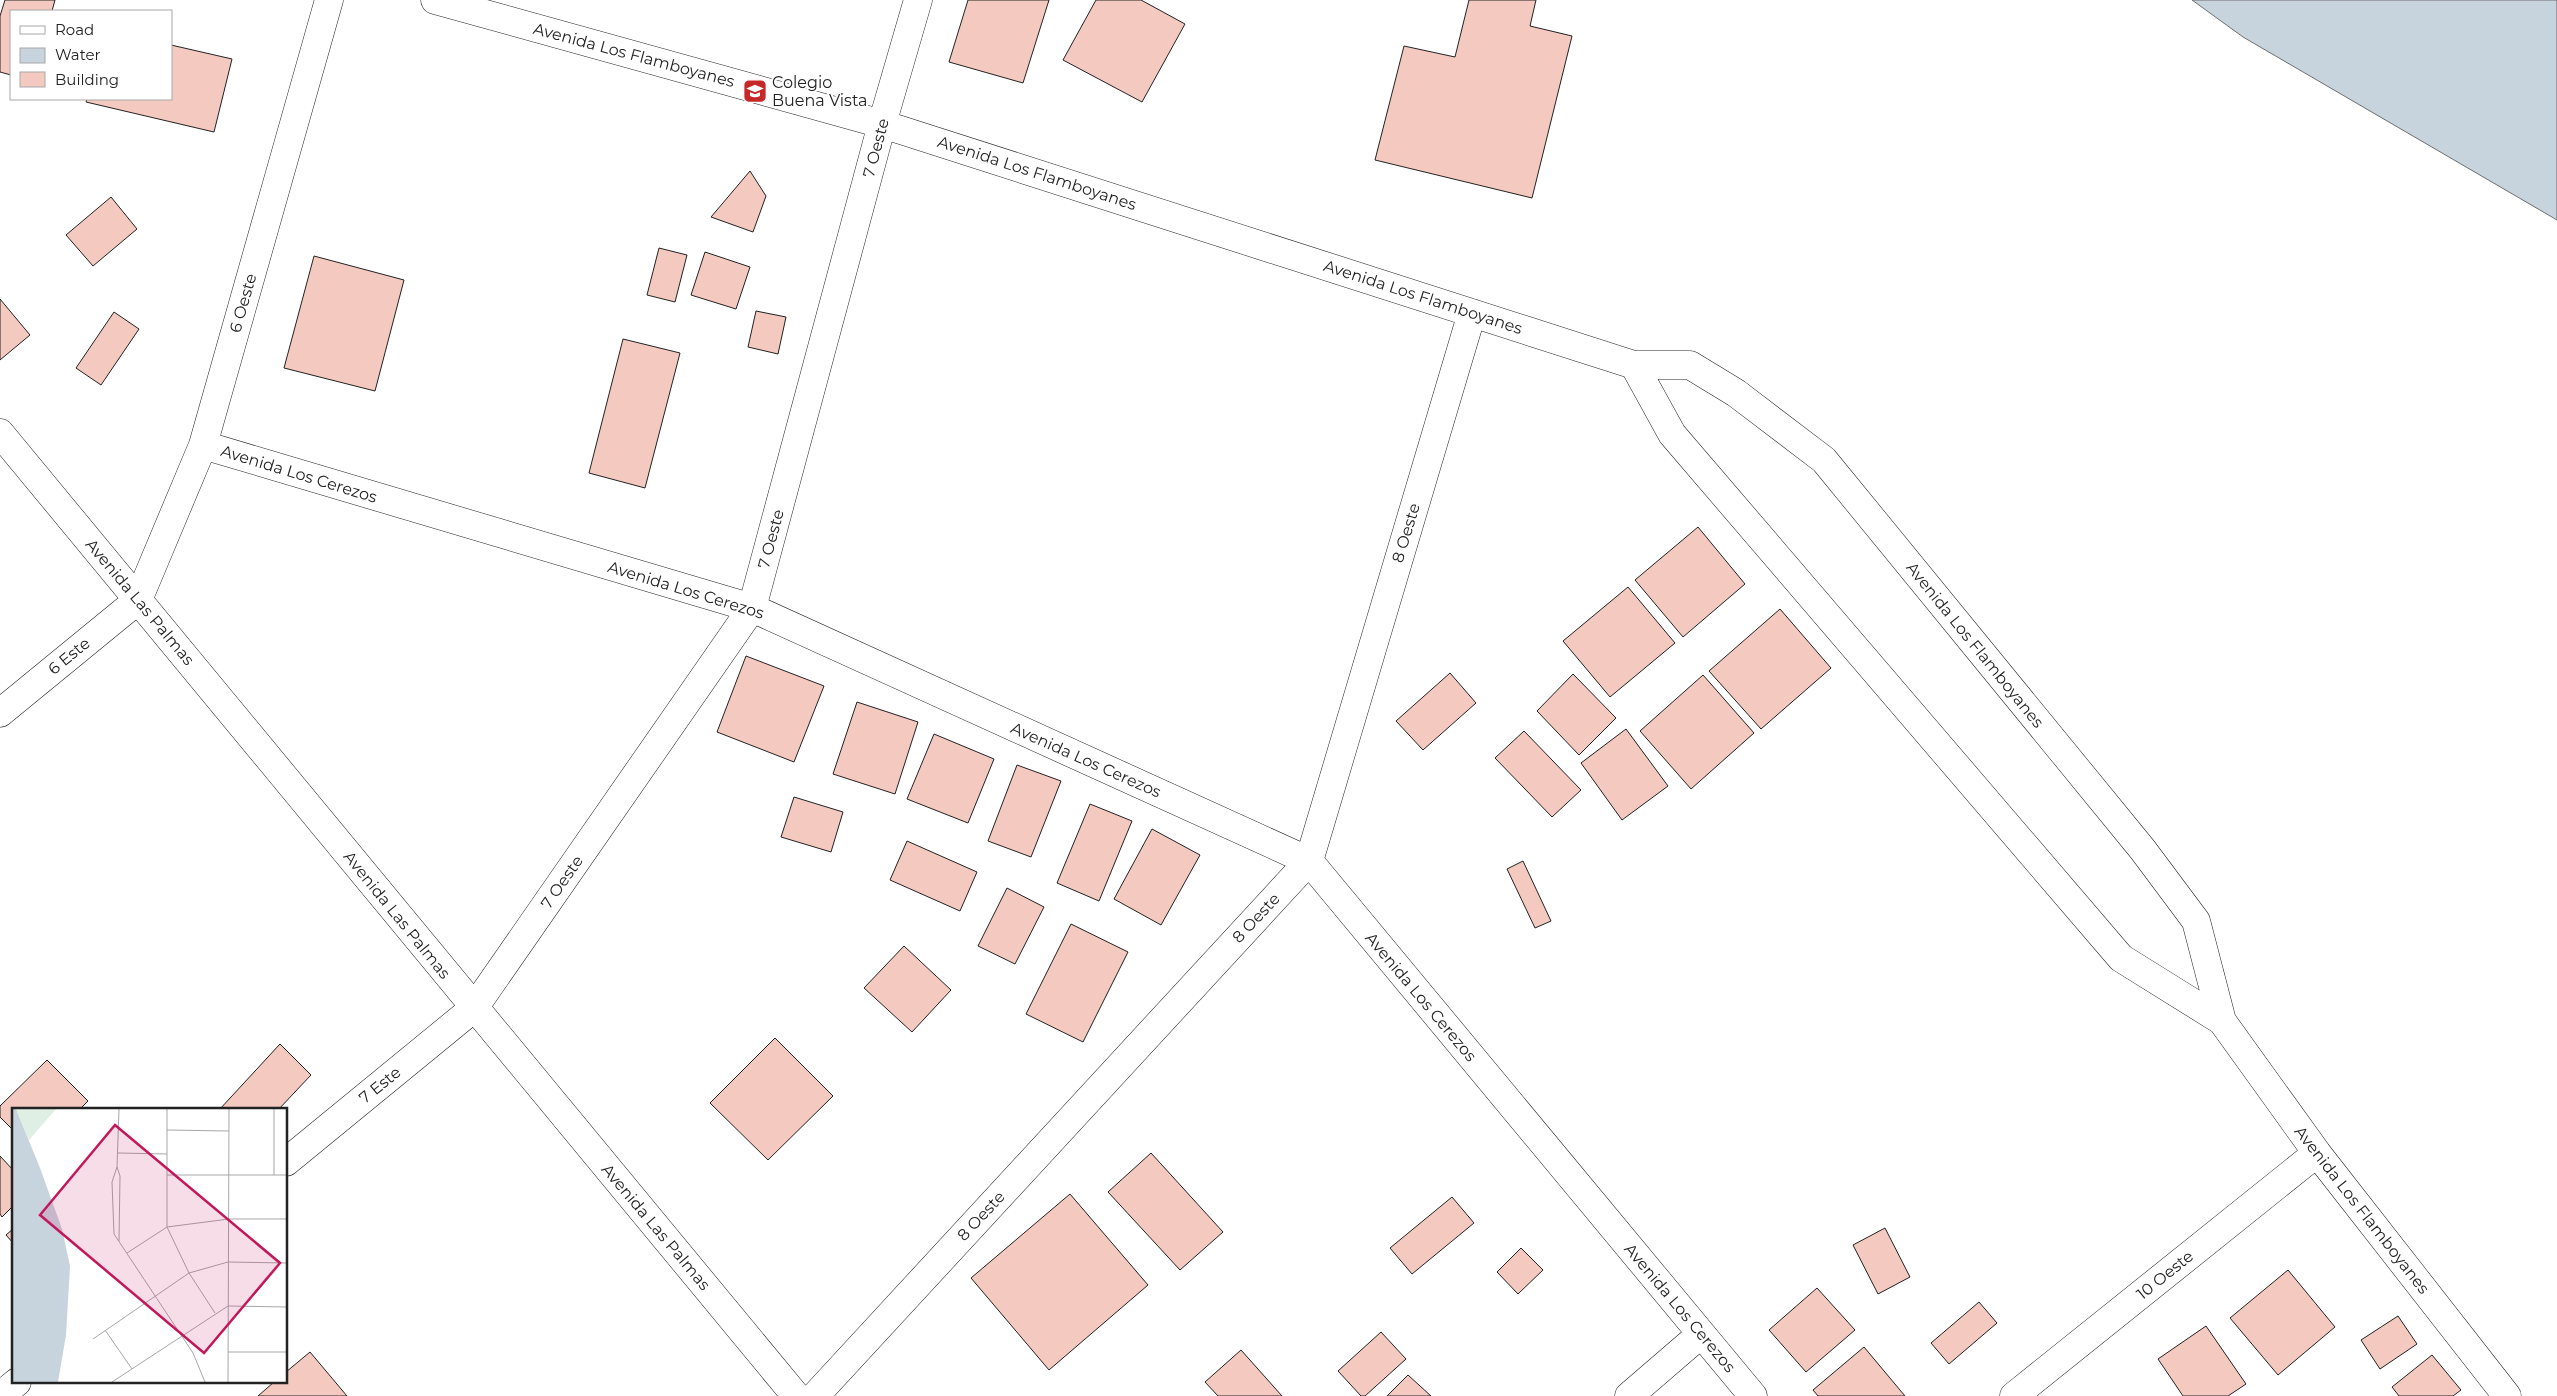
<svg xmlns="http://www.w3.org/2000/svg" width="2557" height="1396" font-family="Montserrat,sans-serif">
<rect width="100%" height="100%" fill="#fff"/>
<path fill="#c7d3dd" stroke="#6f6f6f" d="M2192,0H2557V220L2243,37Z"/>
<path fill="#f3c9c0" stroke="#222" d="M5,0H55L52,11H11V75L0,72V16Z
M968,0H1049L1023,83L949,62Z
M1096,0H1141L1185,24L1142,102L1063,60Z
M1469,0H1536L1530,26L1572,36L1532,198L1375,160L1404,46L1455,57Z
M171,45L232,59L214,132L86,102L87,99H171Z
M750,171L766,196L753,232L711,217Z
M111,197L137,229L93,266L66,235Z
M659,248L687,255L675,302L647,295Z
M705,252L750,267L736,309L691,295Z
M314,256L404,280L375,391L284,368Z
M0,299L30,335L0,360Z
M756,311L786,317L778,354L748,347Z
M114,312L139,329L101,385L76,368Z
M623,339L680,353L645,488L589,473Z
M1698,527L1745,584L1683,637L1635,580Z
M1628,587L1675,643L1610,697L1563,641Z
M1780,609L1831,668L1761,729L1709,671Z
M746,656L824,686L794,762L717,732Z
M1450,673L1476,703L1423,750L1396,721Z
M1573,674L1616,718L1579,755L1537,711Z
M1703,675L1754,733L1691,789L1640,731Z
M857,702L918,722L895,794L833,774Z
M1626,729L1668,786L1622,820L1581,763Z
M1524,731L1581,790L1552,817L1495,758Z
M934,734L994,759L968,823L907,799Z
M1017,765L1061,781L1031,857L988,841Z
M794,797L843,812L831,852L781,837Z
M1090,804L1132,821L1099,901L1057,883Z
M1152,829L1200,855L1161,925L1114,899Z
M907,841L977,872L960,911L890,880Z
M1523,861L1551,921L1535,928L1507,869Z
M1007,888L1044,907L1015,964L978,946Z
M1071,924L1128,952L1083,1042L1026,1014Z
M904,946L951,990L912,1032L864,988Z
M775,1038L833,1096L768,1160L710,1103Z
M280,1044L311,1075L278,1110H219Z
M47,1060L88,1101L79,1110H14V1131L0,1117V1106Z
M1151,1153L1223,1232L1180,1270L1108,1192Z
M0,1156L14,1171V1205L2,1217L0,1214Z
M1070,1194L1148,1285L1049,1370L971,1278Z
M1452,1197L1474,1223L1412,1274L1390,1248Z
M14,1228V1244L6,1235Z
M1885,1228L1910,1277L1878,1294L1853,1245Z
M1521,1248L1543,1270L1518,1294L1497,1272Z
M2288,1270L2335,1327L2278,1375L2230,1318Z
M1817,1288L1855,1330L1806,1372L1769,1330Z
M1979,1302L1997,1323L1949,1364L1931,1343Z
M2398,1316L2417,1344L2380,1369L2361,1340Z
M2206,1326L2246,1384L2228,1396H2183L2158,1359Z
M1381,1332L1406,1359L1365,1396H1361L1338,1371Z
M1864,1347L1905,1396H1818L1813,1390Z
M1241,1350L1282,1396H1218L1205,1382Z
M310,1352L347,1396H258L274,1382H286V1372Z
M2432,1355L2461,1390L2453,1396H2399L2392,1387Z
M1408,1375L1431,1396H1387Z"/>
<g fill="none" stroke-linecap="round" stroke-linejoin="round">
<g stroke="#222" stroke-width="29">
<path id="minor" d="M435,0L882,124L1634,365H1690L1736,393L1824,460L2143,850L2196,921L2222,1021L2317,1153L2507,1396
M1634,365L1672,434L2121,958L2222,1021
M0,433L796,1396
M203,445L752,608L1309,861L1753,1396
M0,713L138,600L203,445L329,0
M286,1162L474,1008L752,608L882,124L918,0
M0,1396L17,1382
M815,1396L1309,861L1472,313
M1629,1396L1701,1334
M2014,1396L2317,1153"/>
</g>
<use href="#minor" stroke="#fff" stroke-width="28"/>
</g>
<defs>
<g id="university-square" transform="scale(1.25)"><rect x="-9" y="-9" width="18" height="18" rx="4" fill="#c62828" stroke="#fff"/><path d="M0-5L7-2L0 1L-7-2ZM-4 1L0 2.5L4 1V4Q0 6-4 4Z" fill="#fff"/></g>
</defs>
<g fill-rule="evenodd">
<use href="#university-square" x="755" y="91"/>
</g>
<g text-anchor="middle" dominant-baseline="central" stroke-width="4" stroke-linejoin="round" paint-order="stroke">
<g font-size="16" fill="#222" stroke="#fff">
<text transform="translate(634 55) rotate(15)">Avenida Los Flamboyanes</text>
<text transform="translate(876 148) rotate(-75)">7 Oeste</text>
<text transform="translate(1037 173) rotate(18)">Avenida Los Flamboyanes</text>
<text transform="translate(1423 297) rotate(18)">Avenida Los Flamboyanes</text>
<text transform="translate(243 303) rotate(-74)">6 Oeste</text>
<text transform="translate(299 474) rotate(17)">Avenida Los Cerezos</text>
<text transform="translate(1406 533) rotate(-73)">8 Oeste</text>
<text transform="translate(771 539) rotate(-75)">7 Oeste</text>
<text transform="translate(686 590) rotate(17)">Avenida Los Cerezos</text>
<text transform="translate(140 602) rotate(50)">Avenida Las Palmas</text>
<text transform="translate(1975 645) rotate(51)">Avenida Los Flamboyanes</text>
<text transform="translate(69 656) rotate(-39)">6 Este</text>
<text transform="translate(1086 760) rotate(24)">Avenida Los Cerezos</text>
<text transform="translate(562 882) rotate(-55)">7 Oeste</text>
<text transform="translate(397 915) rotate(51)">Avenida Las Palmas</text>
<text transform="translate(1256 918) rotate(-47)">8 Oeste</text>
<text transform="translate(1421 997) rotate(50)">Avenida Los Cerezos</text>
<text transform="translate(380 1085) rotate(-39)">7 Este</text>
<text transform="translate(2362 1210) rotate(52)">Avenida Los Flamboyanes</text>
<text transform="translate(981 1216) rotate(-47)">8 Oeste</text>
<text transform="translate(656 1227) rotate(50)">Avenida Las Palmas</text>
<text transform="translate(2165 1275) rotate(-39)">10 Oeste</text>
<text transform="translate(1680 1308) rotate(50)">Avenida Los Cerezos</text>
</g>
<g font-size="16" fill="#222" stroke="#fff" text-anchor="start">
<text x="772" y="82">Colegio<tspan x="772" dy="18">Buena Vista</tspan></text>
</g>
</g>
<g transform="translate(12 1108)">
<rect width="275" height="275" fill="#fff"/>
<path d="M4,1H44L17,32Z" fill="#e0efe3"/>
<path d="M0,1H4L28,60L50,121L58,158L54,227L46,274H0Z" fill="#c7d3dd"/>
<path fill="none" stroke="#a7a7a7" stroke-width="1" d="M107,1L105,59L100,74L102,126L181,245L193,274M155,1V119L177,165L203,205M262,1V67M155,22L217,23M106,45L155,46M105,59L108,68L107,133M155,67H275M115,145L155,119L217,111H275M93,222L120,261M81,231L177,165L216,154L275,155M216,244H275M100,274L216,198L275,199M216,274L217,1"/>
<path fill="#c2185b" fill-opacity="0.15" stroke="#c2185b" stroke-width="2.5" d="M103,17L268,155L192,245L28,107Z"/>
<rect width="275" height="275" fill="none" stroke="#222" stroke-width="2.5"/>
</g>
<rect x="10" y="10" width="162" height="90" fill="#ffffff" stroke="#a7a7a7"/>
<rect x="20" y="26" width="25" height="8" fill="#ffffff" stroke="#a7a7a7"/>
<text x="55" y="35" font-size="15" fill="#222222">Road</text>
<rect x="20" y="48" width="25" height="15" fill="#c7d3dd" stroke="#a7a7a7"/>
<text x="55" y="60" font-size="15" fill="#222222">Water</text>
<rect x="20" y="72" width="25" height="15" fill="#f3c9c0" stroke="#a7a7a7"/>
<text x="55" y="85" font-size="15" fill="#222222">Building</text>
</svg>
